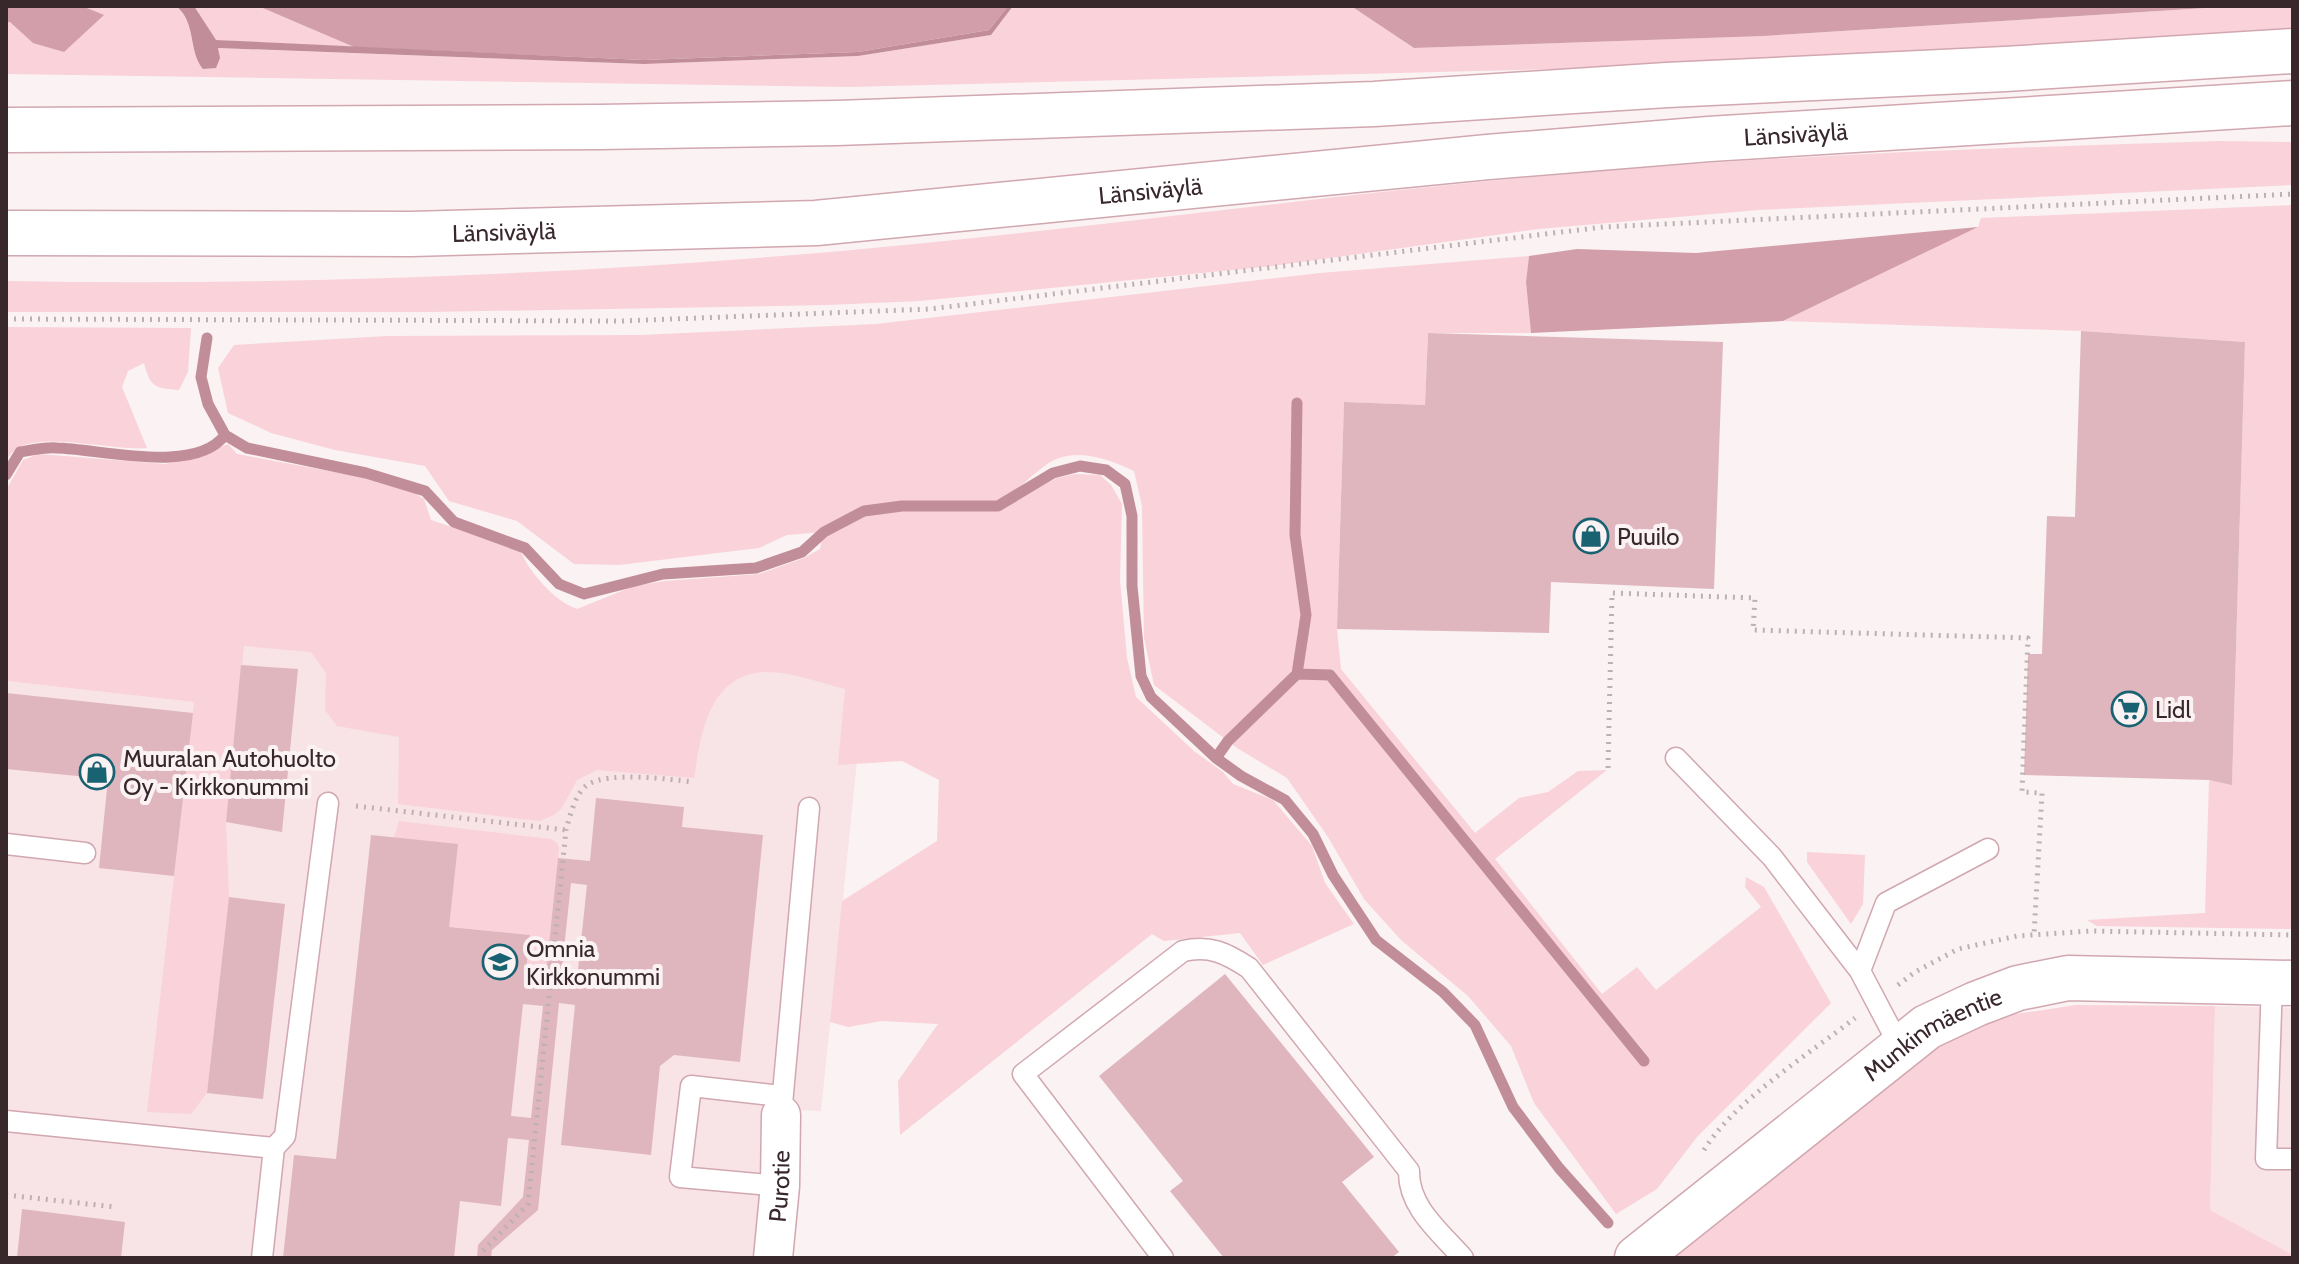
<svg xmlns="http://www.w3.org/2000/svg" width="2299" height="1264" font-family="Cabin,sans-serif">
<rect width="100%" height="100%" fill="#fbf2f3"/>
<path fill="#f8e3e7" d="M205,602L866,674L821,1111L767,1109L756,1258H6V681L194,702Z
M2215,1006L2293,1008V1255L2210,1210Z"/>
<path fill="#f9d2da" d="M82,6H176C195,21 192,49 204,69L216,67L217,48L644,64L858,56L991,35L1013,6H1351L1414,48L1764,36L2237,6H2293V34L1636,67L849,87L6,74V22L10,21L33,43L103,16Z
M194,6H258L354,47L215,40Z
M2220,141L2293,142V185L1759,210L1538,229L1272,266L919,301L828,305L430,312H6V281C285,286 564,275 842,251C1108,227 1373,188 1640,168C1833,153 2026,147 2220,141Z
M2293,205V929L2097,926L2087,920L2205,913L2209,780L2232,784L2245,342L2081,331L1783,321L1978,227L1981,218Z
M1529,256L1526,282L1531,333H1428L1425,405L1344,402L1337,629L1341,669L1475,833L1519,798L1548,792L1578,771L1607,770L1495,859L1602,994L1637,967L1656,990L1761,907L1745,887L1746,877L1764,887L1831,1003L1697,1137L1657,1189L1616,1214L1534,1103L1511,1046L1468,996L1401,940L1364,899L1328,837L1287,778L1237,748L1154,685L1144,638L1142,506L1134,471C1111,460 1079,448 1054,460C1041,466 1012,494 1001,505L1022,497L1057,478L1075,474L1100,475L1111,485L1122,504L1120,580L1127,658L1136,697L1194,751L1223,772L1233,784L1273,800L1312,846L1325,883L1354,924L1263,965L1240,933L1164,941L1152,934L900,1135L898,1081L938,1024L882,1021L848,1027L830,1022L842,901L937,841L939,780L902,761L838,765L845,689C820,683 793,672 767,672C709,673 701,734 694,778L597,770L577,780L562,808L554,815L540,821L398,804L399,737L337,726L325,710L326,673L311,652L244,646L226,822L229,898L207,1093L191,1114L147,1112L194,702L6,681V490L23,460L39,454L165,464L199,456L228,444L237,454L400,484L424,499L431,520L520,550C529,572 554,601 577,609L634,586L665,581L759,574L804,558L820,549L824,532L787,535L759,548L619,565L574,564L517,521L449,501L425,466L335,450L271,433L228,413L218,368L234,345L387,336L642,335L876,324L1320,273Z
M6,327L191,328L188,372L179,390C156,388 150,388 144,363L128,371L122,387L147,448C111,451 50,433 20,447C14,449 10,455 6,460Z
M399,821L551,839L557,843L559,848L545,982L525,980L530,935L449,927L394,838Z
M1807,852L1865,855L1863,904L1851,924L1807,862Z
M2076,1005L2215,1006L2210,1210L2293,1255V1258H1667L1924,1048L2003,1016Z"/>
<path fill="#d29ea9" d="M6,6H82L104,15L64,52L33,43L10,22H6Z
M258,6H1008L989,30L858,52L643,60L354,47Z
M1351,6H2237L1764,36L1414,48Z
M1978,227L1783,321L1531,333L1526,282L1529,256L1577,249L1696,253Z"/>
<path fill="#c18d99" d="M176,6H194L216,40L643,60L858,52L989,30L1008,6H1013L991,35L858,56L644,64L218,48L220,58L216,68L203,69C188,51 197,23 176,6Z"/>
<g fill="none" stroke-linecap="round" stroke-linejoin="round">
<path stroke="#c18d99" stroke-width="11" d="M207,338L201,377L208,404L225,435L247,448L366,473L425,491L454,522L525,548L559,584L584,594L663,574L756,568L802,552L824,532L864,511L902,506H998L1053,473L1080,466L1106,470L1125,484L1132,516V586L1141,676L1151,697L1216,758L1241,776L1285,800L1313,834L1333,875L1376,940L1443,992L1475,1025L1513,1107L1559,1168L1608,1223
M6,475L20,452C32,450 45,447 57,448C101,449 195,475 225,435
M1297,674L1330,675L1644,1061
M1216,758L1228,741L1297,674L1306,615L1295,535L1297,403"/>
</g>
<path fill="#dfb5be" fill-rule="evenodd" d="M2081,331L2245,342L2232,785L2209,780L2024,775L2028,654H2042L2047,516L2075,517Z
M1428,333L1723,342L1714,589L1551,582L1549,633L1337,629L1344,402L1425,405Z
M241,665L298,669L282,832L226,822Z
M6,693L193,713L174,876L99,868L108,779L6,769Z
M596,798L684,807L682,827L763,835L740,1062L674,1055L660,1066L651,1155L561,1145L575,1005L559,1003L538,1210L492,1250L491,1258H477L478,1245L523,1197L529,1140L508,1138L501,1206L460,1201L454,1258H283L294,1155L336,1159L371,835L458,844L449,927L530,935L525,980L545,982L558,858L590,861ZM571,883L587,885L577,979L561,977ZM523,1004L543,1006L531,1118L511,1116Z
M229,897L285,904L263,1099L207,1093Z
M1225,974L1374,1157L1342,1182L1399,1252L1391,1258H1224L1170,1191L1183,1181L1099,1076Z
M22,1209L125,1222L121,1258H17Z"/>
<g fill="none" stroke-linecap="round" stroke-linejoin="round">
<g stroke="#d1a7b0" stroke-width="23">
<path id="lane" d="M1676,758L1772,857L1860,971
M6,844L85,853
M2272,982L2266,1159H2293
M1900,1047L1860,971L1886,903L1988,849
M781,1115L809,808
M6,1121L274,1148L262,1258
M274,1148L285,1136L328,803
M780,1186L680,1177L691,1086L781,1096
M1163,1258L1023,1074L1183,951C1210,945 1226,953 1249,968L1409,1171C1408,1207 1440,1232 1463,1258"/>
</g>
<g stroke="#d1a7b0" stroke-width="41">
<g id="street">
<path id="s1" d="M773,1258L780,1186L781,1115"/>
</g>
</g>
<g stroke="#d1a7b0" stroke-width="47">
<g id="secondary">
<path id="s2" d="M1637,1258L1927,1027L1976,1004L2018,988L2068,978L2293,983"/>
</g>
</g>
<g stroke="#d1a7b0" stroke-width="47">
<g id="primary">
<path d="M6,130L599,127L837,123L1374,104L1667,85L2005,69L2293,51"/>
<path id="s3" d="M6,233L411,234L816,223L1488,157L1709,139L2293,103"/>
</g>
</g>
<path stroke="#bcb0b2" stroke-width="5" stroke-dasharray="2 6" stroke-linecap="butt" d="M6,319L621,321L930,309L1603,227L2293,194
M1608,768L1612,593L1755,598L1753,630L2028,638L2022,792L2042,793L2034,935
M356,806L566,830
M1898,985L1915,972L1958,949L2017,936L2091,931L2293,935
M1704,1150C1734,1101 1809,1054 1855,1018
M6,1195L116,1207
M481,1258V1253L528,1204L566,830C570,816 575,794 587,785C608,771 668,779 693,782"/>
<use href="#lane" stroke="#fff" stroke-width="20"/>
<use href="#street" stroke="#fff" stroke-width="38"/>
<use href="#secondary" stroke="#fff" stroke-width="44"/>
<use href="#primary" stroke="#fff" stroke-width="44"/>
</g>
<defs>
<g id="shop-ring" transform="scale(1.8)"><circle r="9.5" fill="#fbf2f3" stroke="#196271" stroke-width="1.5"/><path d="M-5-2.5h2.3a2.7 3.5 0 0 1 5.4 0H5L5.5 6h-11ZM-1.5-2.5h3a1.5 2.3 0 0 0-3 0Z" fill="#196271"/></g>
<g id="supermarket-ring" transform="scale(1.8)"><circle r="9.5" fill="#fbf2f3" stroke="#196271" stroke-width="1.5"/><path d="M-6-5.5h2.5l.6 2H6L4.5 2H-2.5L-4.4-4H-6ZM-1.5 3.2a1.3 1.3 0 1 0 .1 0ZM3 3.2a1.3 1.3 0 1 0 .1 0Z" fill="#196271"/></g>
<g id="school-ring" transform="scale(1.8)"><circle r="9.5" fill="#fbf2f3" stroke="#196271" stroke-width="1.5"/><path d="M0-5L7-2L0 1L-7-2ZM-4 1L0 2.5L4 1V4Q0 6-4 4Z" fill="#196271"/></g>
</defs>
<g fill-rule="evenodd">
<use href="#shop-ring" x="1591" y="536"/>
<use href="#supermarket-ring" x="2129" y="709"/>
<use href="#shop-ring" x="97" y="772"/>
<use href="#school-ring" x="500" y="962"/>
</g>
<g text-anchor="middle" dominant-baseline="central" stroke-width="8" stroke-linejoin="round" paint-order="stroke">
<g font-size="24" fill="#38272b" stroke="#fbf2f3">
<text stroke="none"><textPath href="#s3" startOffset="1794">Länsiväylä</textPath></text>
<text stroke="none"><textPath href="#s3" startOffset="1146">Länsiväylä</textPath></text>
<text stroke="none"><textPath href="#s3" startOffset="498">Länsiväylä</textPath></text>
<text stroke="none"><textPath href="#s2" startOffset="372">Munkinmäentie</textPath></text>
<text stroke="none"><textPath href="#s1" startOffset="72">Purotie</textPath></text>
</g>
<g font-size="24" fill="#38272b" stroke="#fbf2f3" text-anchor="start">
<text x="1617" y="536">Puuilo</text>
<text x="2155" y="709">Lidl</text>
<text x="123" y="758">Muuralan Autohuolto<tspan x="123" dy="28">Oy - Kirkkonummi</tspan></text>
<text x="526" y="948">Omnia<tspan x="526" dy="28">Kirkkonummi</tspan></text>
</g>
</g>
<rect width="2299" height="1264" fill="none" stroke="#38272b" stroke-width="16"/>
</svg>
